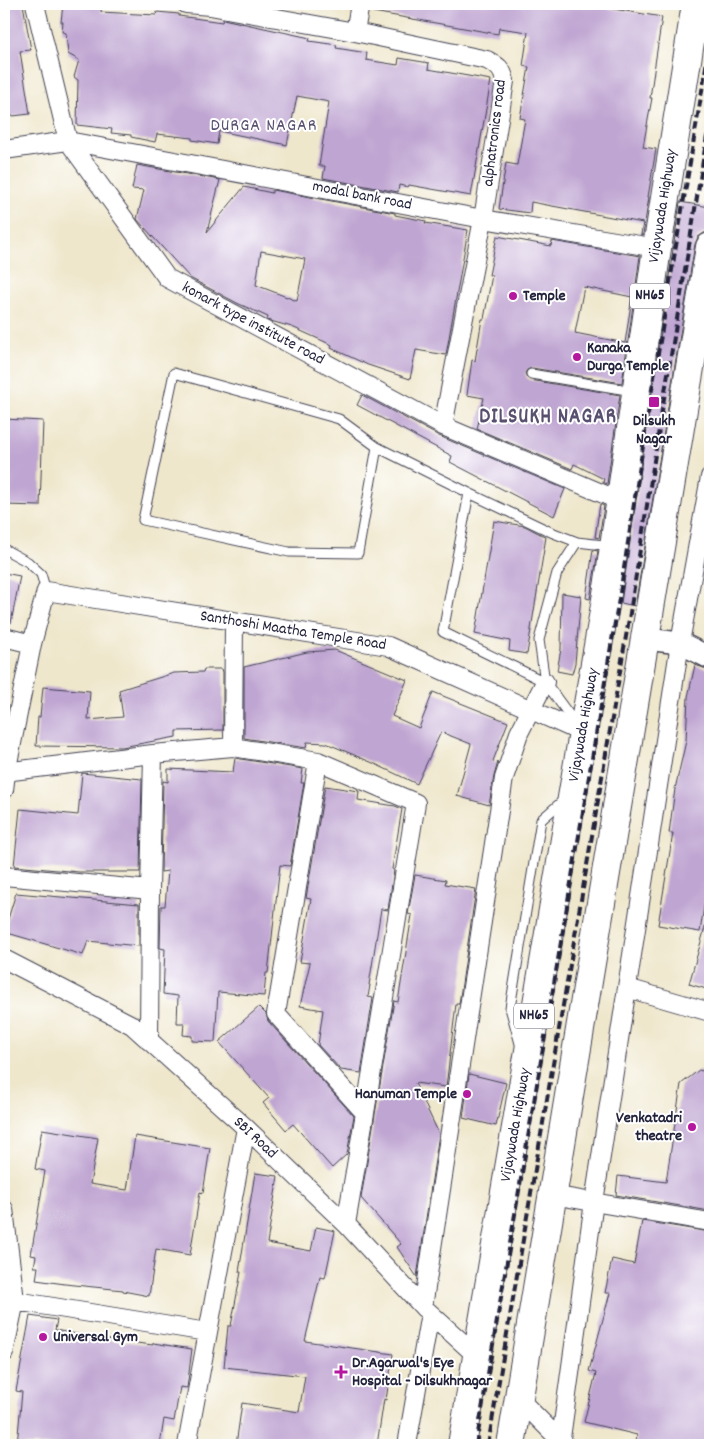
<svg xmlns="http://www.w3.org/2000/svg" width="714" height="1449" font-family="Dekko,sans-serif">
<rect width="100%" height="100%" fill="#fff"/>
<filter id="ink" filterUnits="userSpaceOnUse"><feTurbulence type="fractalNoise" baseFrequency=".02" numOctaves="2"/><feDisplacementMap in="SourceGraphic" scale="10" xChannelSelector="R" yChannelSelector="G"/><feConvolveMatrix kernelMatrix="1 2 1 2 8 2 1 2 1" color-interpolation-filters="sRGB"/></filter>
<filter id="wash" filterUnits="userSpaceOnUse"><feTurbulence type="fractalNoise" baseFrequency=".0096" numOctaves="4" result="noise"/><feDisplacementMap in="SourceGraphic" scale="20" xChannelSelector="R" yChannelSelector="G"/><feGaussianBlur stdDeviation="1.12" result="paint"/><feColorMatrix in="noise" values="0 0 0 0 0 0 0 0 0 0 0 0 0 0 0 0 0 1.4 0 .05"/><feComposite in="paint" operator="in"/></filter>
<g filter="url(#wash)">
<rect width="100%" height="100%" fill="#efe7cc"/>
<g id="blocks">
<path fill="#bfa5d2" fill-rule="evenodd" d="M4,4H23L31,50L20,51L30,114L4,117Z
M63,4H102L101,12L156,15L157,12L179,14V16L222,22L223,19L310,38L309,41L337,45L336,48L367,53L366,60L398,65L399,58L429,63L428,69L491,80L471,196L409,185L408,187L399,185L398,192L323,178L325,166H319L329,102L297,96L287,145L219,131L217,144L192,140V138L157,134L155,142L131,137V135L111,133L112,129L77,125L78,80L74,77L79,60L68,54L66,33L62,32L63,22H61Z
M374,4H583L662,17L650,98H652L643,147L656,149L648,197H649L643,235H641L643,223L531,202L530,213L499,209L506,163L517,165L525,119L520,118L529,67L523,66L528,32L499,28L498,34L373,12Z
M137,165L220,180L207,232L244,187L272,193V190L284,192L395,213V215L426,221L425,223L468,230L446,355L416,350L410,379L368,365L331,348L332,345L292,327L267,320L268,317L237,303L190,278L144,227L137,219L144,190L132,189ZM261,251L305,259L297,301L256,285Z
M680,202L710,207V232L704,233L698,237L695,244L635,606L621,603Z
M497,236L551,246L552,241L640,256L622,383L532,368L527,370L525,373L527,378L530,380L620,395L607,484L603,482L604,479L574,464L572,469L477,429L484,398L467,395L472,360L475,361L482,319H484L492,275H489ZM584,287L632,297L625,343L575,333Z
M362,395L439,436L565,489L554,516L450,462L452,456L357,405Z
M4,419L43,421L40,506L4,505Z
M600,504L604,506L599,538L595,537Z
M494,521L525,526L546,537L527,654L509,651L510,641L475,634Z
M593,550L598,551L590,599L586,598Z
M4,573L20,576L11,623L4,622Z
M562,593L581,596L575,663L572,674L557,671L561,649Z
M335,650L407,680L392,716L419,728L433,692L508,722L493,761L498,762L494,776L489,805L457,796L471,744L441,732L417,784L373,763L326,743L307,742L306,748L244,738V667L307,652Z
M695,665L710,670V867L700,932L658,925L673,833H669L675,789L686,741L688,697Z
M204,669H222L223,672V730L176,731V737L122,747L36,746L38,717H40L43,687L90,691L88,720L123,717L119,690L174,673L203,672Z
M235,758L303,769L301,783H304L290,866L280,865L268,973H266L264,996L218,992L215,1042L192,1041V1036L183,1035L184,1023H177L178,996L163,994L165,949L160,948L161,906H165L168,871L161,872L163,781L168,782V769L233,772Z
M82,773L142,779L140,872H79L14,866L20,809L78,815Z
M325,786L359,791L358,800L395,806L402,809L392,869L394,870L388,910L381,909L369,985H370L368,997L373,998L361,1073L341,1070L318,1045L323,1010L300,1006L310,963L300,962L311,899L306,898Z
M415,875L446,880L445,884L476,889L459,1004H456L446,1087L415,1083L439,1134L417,1277L397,1247L401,1244L361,1198L394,1001L398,1002L412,915L408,914Z
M16,893L139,904V946L88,941L83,955L4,932Z
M706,924H710V990L689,984Z
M259,1007L266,1014L268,1021L354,1116L347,1154L332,1168L293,1124L286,1130L263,1103L269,1098L219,1042Z
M699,1070L710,1073V1211L616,1195L618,1176L666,1182L681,1084Z
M469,1074L506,1083L496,1126L463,1118Z
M42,1129L98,1138L90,1184L127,1190L135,1136L210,1148L203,1193L200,1192L190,1255L156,1249L149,1296L123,1291V1290L65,1284L36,1280L38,1267H34L36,1256L31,1255L45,1171L35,1169Z
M255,1173L278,1176L267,1243L311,1251L316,1227L335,1231L325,1278L320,1277L305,1341L393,1354L386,1400L384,1399L377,1445H236L242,1403L299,1412L305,1376L224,1367L228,1326H231L241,1272H239Z
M642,1221L710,1232V1445H635L637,1435L584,1422L596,1373L589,1371L610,1293H605L612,1259L634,1264Z
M30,1316L57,1320L55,1330L103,1339L153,1345V1343L192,1349L187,1388L180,1387L174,1421L164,1419L160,1445H17L22,1392L16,1391Z"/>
</g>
</g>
<g filter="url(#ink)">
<use href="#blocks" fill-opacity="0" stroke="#414051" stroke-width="1"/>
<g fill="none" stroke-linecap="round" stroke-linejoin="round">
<g stroke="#414051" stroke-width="11">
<path id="service" d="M531,374L633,391
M377,447L339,419L174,373L143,520L289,552L358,553L377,447L469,493
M4,549L28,562L41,574L46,591
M545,682L443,632L469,493L551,532L577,542
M578,727L545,682L539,640L557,573L577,542L612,546
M521,1047L510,1008L541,820L566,798"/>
</g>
<g stroke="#414051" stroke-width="20">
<path id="minor" d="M35,4L68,141L167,278L443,426L620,501
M186,4L210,6L355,32L487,60C498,66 502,68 505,81L483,219L443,426
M355,32L360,4
M4,150L68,141L483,219L657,248
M4,637L32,644
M233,747L234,621
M153,754L233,747L318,761L416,803L365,1113L346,1224
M318,761L276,1014L365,1113
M4,772L153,754L150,890L149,1041
M4,790L6,773L32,644L46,591L388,646L583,733
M4,876L150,890
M4,959L132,1025L246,1128L346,1224L423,1307L477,1356
M627,988L710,1012
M552,1195L710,1222
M4,1209L15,1301L4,1353
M4,1299L207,1332
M423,1307L504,778L519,733L545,682
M518,1398L565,1445
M187,1445L246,1128
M407,1445L430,1313
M560,1445L594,1202L680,643L710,477"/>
</g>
<g stroke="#414051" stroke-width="24">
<path id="tertiary" d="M646,639L680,643L710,658"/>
</g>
<g stroke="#414051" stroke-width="30">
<path id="trunk" d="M462,1445L583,733L608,588L657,248L696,4
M511,1445L710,247"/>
</g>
<use href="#service" stroke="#fff" stroke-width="9"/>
<use href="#minor" stroke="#fff" stroke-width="18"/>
<use href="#tertiary" stroke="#fff" stroke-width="21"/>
<use href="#trunk" stroke="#fff" stroke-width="28"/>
<path stroke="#22223b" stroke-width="4" stroke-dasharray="8 4" stroke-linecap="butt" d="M476,1445L622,581L650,401L710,43
M488,1445L630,613L663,404L710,118"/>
</g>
</g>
<g fill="#b5179e" stroke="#fff" stroke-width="2">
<circle cx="513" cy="296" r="5"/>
<circle cx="577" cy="357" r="5"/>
<rect x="648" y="396" width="12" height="12" rx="2.5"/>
<circle cx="467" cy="1094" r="5"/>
<circle cx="692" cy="1127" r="5"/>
<circle cx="43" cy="1337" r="5"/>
<path d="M338.5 1364.5h5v5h5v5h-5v5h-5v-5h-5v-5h5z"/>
</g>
<g text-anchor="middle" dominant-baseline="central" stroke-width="4" stroke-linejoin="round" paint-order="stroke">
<g fill="#fff" stroke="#646476" stroke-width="1">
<rect x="630" y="283.5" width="40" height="25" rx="4"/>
<rect x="514" y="1003.5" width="40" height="25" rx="4"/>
</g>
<g font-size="15" font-weight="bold" fill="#22223b">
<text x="650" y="296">NH65</text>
<text x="534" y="1016">NH65</text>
</g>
<g font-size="16" fill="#22223b" stroke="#fff">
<text transform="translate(495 133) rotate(-83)">alphatronics road</text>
<text transform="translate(362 196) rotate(11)">modal bank road</text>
<text transform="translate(663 206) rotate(-81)">Vijaywada Highway</text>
<text transform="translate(253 324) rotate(28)">konark type institute road</text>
<text transform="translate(293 631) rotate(9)">Santhoshi Maatha Temple Road</text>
<text transform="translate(584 725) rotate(-80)">Vijaywada Highway</text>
<text transform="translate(516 1125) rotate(-80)">Vijaywada Highway</text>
<text transform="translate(255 1138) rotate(43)">SBI Road</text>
</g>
<g font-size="16" font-weight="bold" fill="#22223b" stroke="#fff" text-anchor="start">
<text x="523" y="296">Temple</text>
<text x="587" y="348">Kanaka<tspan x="587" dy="18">Durga Temple</tspan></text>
<text x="654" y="421" text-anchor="middle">Dilsukh<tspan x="654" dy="18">Nagar</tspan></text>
<text x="457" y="1094" text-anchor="end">Hanuman Temple</text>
<text x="682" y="1118" text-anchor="end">Venkatadri<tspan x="682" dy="18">theatre</tspan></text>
<text x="53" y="1337">Universal Gym</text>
<text x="352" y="1363">Dr.Agarwal's Eye<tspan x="352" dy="18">Hospital - Dilsukhnagar</tspan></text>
</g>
<g font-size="18" letter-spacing="1" fill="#595070" stroke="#fff">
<text x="264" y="126">DURGA NAGAR</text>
</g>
<g font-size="21" font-weight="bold" letter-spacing="1" fill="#595070" stroke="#fff">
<text x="548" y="418">DILSUKH NAGAR</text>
</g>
</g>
<rect width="714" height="1449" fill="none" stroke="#fff" stroke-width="20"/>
</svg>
